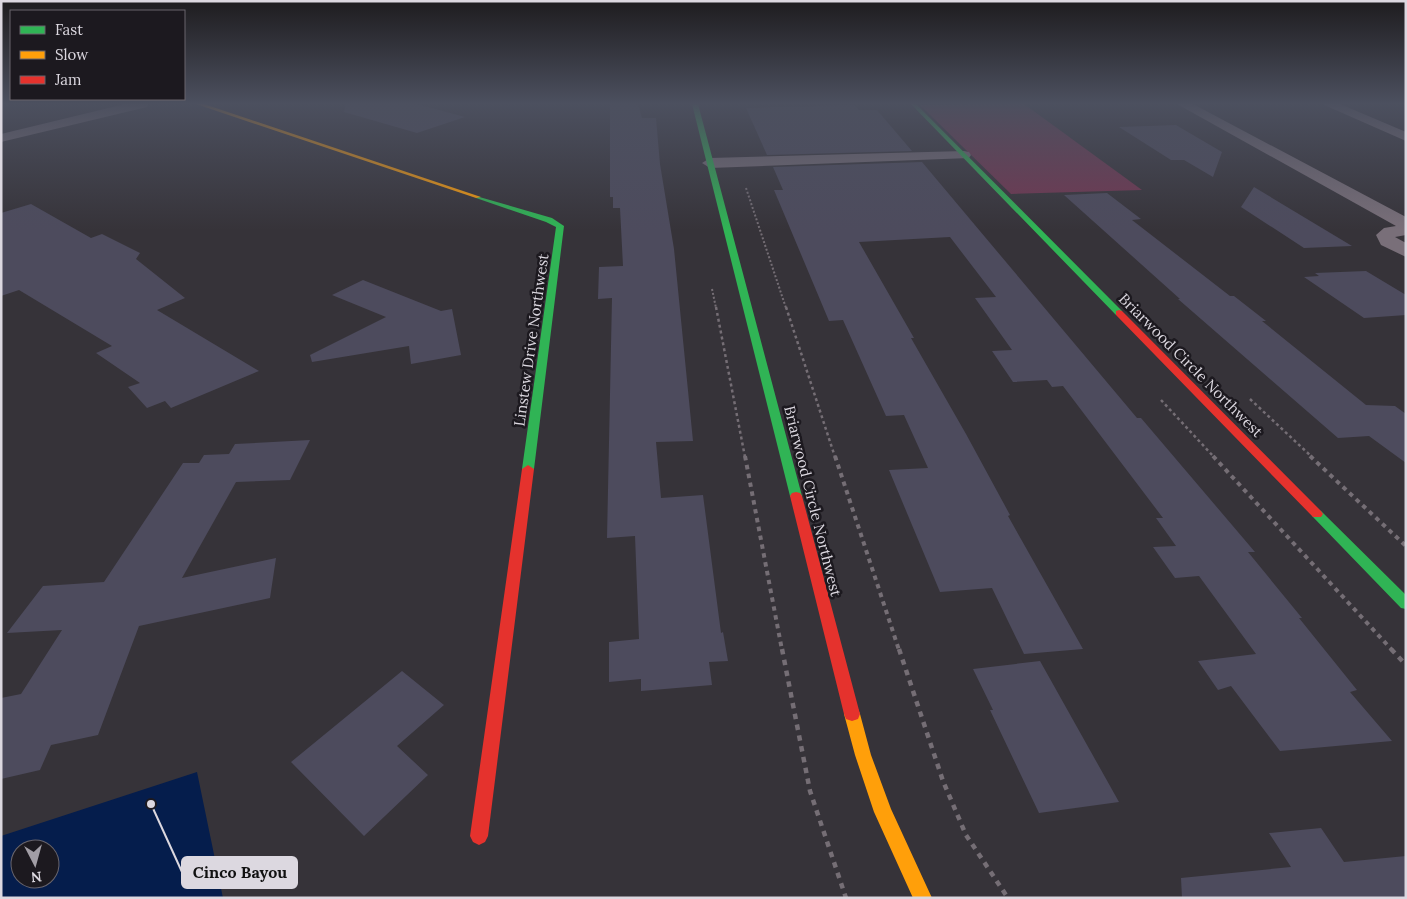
<svg xmlns="http://www.w3.org/2000/svg" width="1407" height="899" font-family="Lora,serif">
<rect width="100%" height="100%" fill="#363339"/>
<path fill="#733651" d="M1024,104L1142,190L1011,194L920,105Z"/>
<path fill="#051d4c" fill-rule="evenodd" d="M197,772L223,898H1V836ZM20,849H50V879H20Z"/>
<path fill="#4d4b5d" d="M346,104H417L465,117L417,133L344,112Z
M610,104H638L642,118H656L660,164L674,249L693,441L656,442L661,498L703,495L721,633L723,632L728,661L709,662L712,685L641,691V679L609,682V642L639,639L635,536L607,538L612,298L598,299L599,267L623,266L620,208H613V197H610Z
M854,105L859,110H877L912,151L767,155L746,108Z
M1176,125L1222,152L1213,177L1184,160H1171L1119,127Z
M922,162L1137,418H1141L1255,552H1248L1302,618H1299L1357,690L1350,692L1392,741L1280,751L1231,686L1218,690L1198,661L1256,654L1199,576L1175,578L1153,547L1176,546L1156,518H1163L1063,386L1052,387L1047,380L1013,382L992,351L1012,350L975,298L996,297L950,237L859,242L914,338H911L966,434L1010,515L1008,516L1083,649L1024,654L992,588L940,592L889,470L928,468L904,415L886,416L843,320L829,321L774,190H783L773,167Z
M1254,187L1352,246L1304,248L1241,207Z
M1107,193L1141,219L1132,220L1230,296H1234L1266,321H1262L1366,405L1395,406L1406,414V463L1369,436L1338,438L1178,299H1180L1064,195Z
M31,204L91,238L102,234L140,253L136,259L185,298L157,310L259,371L171,408L165,401L147,408L128,387L140,383L96,353L112,346L19,290L1,296V213Z
M1366,271L1406,295V315L1364,318L1304,277L1319,276L1315,273Z
M363,280L441,311L452,309L461,355L411,364L409,346L312,362L310,355L386,317L332,295Z
M310,440L290,480L236,482L182,578L276,558L270,598L139,626L98,735L51,745L40,770L1,779V698L21,694L62,630L7,633L43,586L104,582L183,463H199L204,455L229,454L235,444Z
M1040,661L1119,802L1039,813L990,710H993L973,669Z
M402,671L444,705L397,746L428,775L364,836L291,762Z
M1321,828L1344,862L1406,856V898H1182L1181,878L1291,867L1269,833Z"/>
<g fill="none" stroke-linecap="round" stroke-linejoin="round">
<path stroke="#756e75" stroke-width="2" stroke-dasharray="2 2" stroke-linecap="butt" d="M746,188L786,308
M712,289L716,308"/>
<path stroke="#756e75" stroke-width="2.5" stroke-dasharray="3 3" stroke-linecap="butt" d="M716,307L745,457
M786,307L835,457
M1250,399L1312,457
M1161,400L1214,457"/>
<path stroke="#756e75" stroke-width="4" stroke-dasharray="4.5 4.5" stroke-linecap="butt" d="M745,456L782,650
M835,456L899,650
M1213,456L1392,650
M1310,456L1406,546"/>
<path stroke="#756e75" stroke-width="4.5" stroke-dasharray="5.5 5.5" stroke-linecap="butt" d="M782,649L810,791L846,898
M899,649L943,781L966,835L1008,898
M1391,649L1406,665"/>
<path fill="#796f79" fill-rule="evenodd" d="M125,104H148L147,107L1,142V134Z
M1177,104H1193L1406,217V235L1395,237L1406,243V257L1381,245L1376,235L1384,228L1396,226Z
M1322,104H1340L1406,132V141Z
M964,151L969,152L971,155L969,158L710,168L702,163L710,158Z"/>
<path fill="#30b455" fill-rule="evenodd" d="M692,104H698L802,496L800,499H792L790,496Z
M911,104H916L1122,311V315H1116Z
M476,196L552,218L564,226L534,469L528,473L522,469L556,227L546,222L476,198Z
M1317,510L1321,511L1406,595V609L1401,608L1313,517L1311,514L1313,511Z"/>
<path fill="#ff9f0a" fill-rule="evenodd" d="M196,104H204L481,197L476,198Z
M852,707L858,709L860,714L871,755L891,809L932,898H913L874,812L855,755L844,714L846,709Z"/>
<path fill="#e5322d" fill-rule="evenodd" d="M1119,310L1122,311L1321,511L1323,514L1321,517H1313L1116,315V311Z
M528,465L534,469L488,836L485,842L479,845L473,842L470,836L522,469Z
M796,492L800,493L802,496L860,714L858,719L852,721L846,719L844,714L790,496L792,493Z"/>
</g>
<linearGradient id="sky" x2="0" y2="1"><stop stop-color="#1e1c1f"/><stop offset="0.45" stop-color="#4c505f"/><stop offset="1" stop-color="#4c505f" stop-opacity="0"/></linearGradient>
<rect width="1407" height="230" fill="url(#sky)"/>
<g text-anchor="middle" dominant-baseline="central" stroke-width="5" stroke-linejoin="round" paint-order="stroke">
<g font-size="15" fill="#dcd8e0" stroke="#1c191f">
<text transform="translate(531 340) rotate(-82)">Linstew Drive Northwest</text>
<text transform="translate(1191 365) rotate(45)">Briarwood Circle Northwest</text>
<text transform="translate(813 501) rotate(76)">Briarwood Circle Northwest</text>
</g>
</g>
<path fill="none" stroke="#dcd8e0" stroke-width="2" d="M151 804L182 872"/>
<circle fill="#dcd8e0" stroke="#1c191f" stroke-width="2" cx="151" cy="804" r="5"/>
<rect fill="#dcd8e0" stroke="#dcd8e0" stroke-width="2" x="182" y="857" width="115" height="31" rx="5"/>
<g font-size="16" text-anchor="middle" font-weight="bold" fill="#111">
<text x="240" y="878">Cinco Bayou</text>
</g>
<rect width="1407" height="899" fill="none" stroke="#dcd8e0" stroke-width="5"/>
<rect x="10" y="10" width="175" height="90" fill="#1c191f" stroke="#69656c"/>
<rect x="20" y="26" width="25" height="8" fill="#30b455" stroke="#69656c"/>
<text x="55" y="35" font-size="15" fill="#dcd8e0">Fast</text>
<rect x="20" y="51" width="25" height="8" fill="#ff9f0a" stroke="#69656c"/>
<text x="55" y="60" font-size="15" fill="#dcd8e0">Slow</text>
<rect x="20" y="76" width="25" height="8" fill="#e5322d" stroke="#69656c"/>
<text x="55" y="85" font-size="15" fill="#dcd8e0">Jam</text>
<g transform="translate(35 864) rotate(174)"><circle r="24" fill="#1c191f" stroke="#69656c"/>
<path d="M0-4L9 19L0 12L-9 19Z" fill="#a29ea6"/>
<text y="-8" font-size="14" font-weight="bold" text-anchor="middle" fill="#dcd8e0">N</text>
</g>
</svg>
